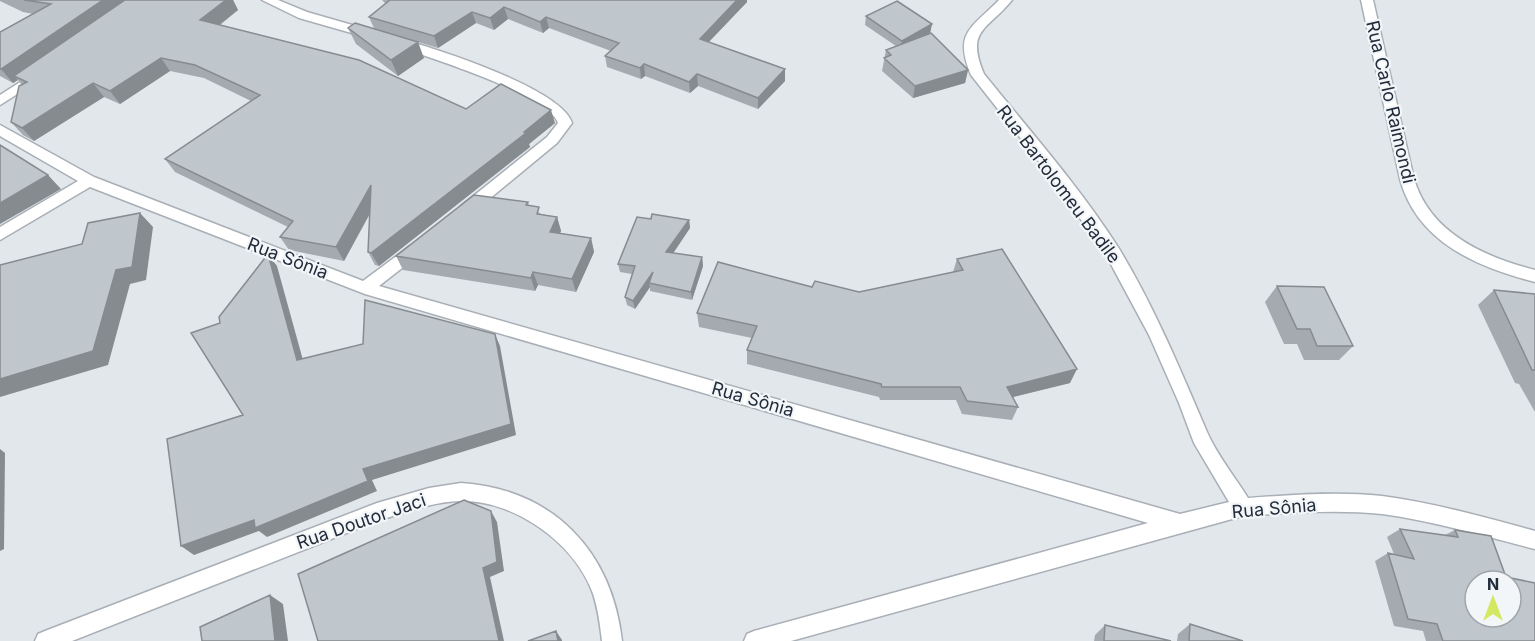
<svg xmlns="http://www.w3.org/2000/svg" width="1535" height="641" font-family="Inter,sans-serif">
<rect width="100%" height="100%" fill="#e2e7eb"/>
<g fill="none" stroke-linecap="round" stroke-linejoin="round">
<g stroke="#a9afb6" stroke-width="3">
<path id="minor" d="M262,0H278L307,12L373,31L375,34L369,38L299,18Z
M999,0H1012C988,30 965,29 984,74C1029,130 1079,186 1118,247C1154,306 1180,369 1207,432C1217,455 1235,477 1248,498C1292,495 1338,491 1382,496C1434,503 1484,517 1535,531V549C1484,536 1434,521 1382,514C1336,509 1289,513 1243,516L791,641H744L747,634L754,631L1148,523L365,294L90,187L0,240V227L78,181L0,136V125L94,177L363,281L410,246H420L423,250L420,254L379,286L1180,514L1229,502L1194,443L1179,403L1149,335L1106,255L1048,173L971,75C953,32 972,28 999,0Z
M1361,0H1373L1414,179C1430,233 1484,257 1535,270V282C1477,267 1417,242 1400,179Z
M400,39C435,48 562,89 572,123L557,143L471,214H461L459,210L461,206L547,137L558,123C550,95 425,56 396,46L394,43L396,40Z
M36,72L41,73L43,76L41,79L0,105V95Z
M461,483C553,489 612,551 622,641H602C600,625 598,607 592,591C573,542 515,501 462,501C434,501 404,513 377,521L72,641H35L38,634L45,631L377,503L429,488Z"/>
</g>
<use href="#minor" fill="#fff" fill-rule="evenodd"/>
</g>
<path fill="#a4aaaf" d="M0,0H233L238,10L220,25L466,109L555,123L529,144L530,147L379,266L375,265L368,252L370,214L344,261L289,250L280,237L288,227L175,172L165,159L251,101L204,78L170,71L120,104L104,97L34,141L23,135L11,122L22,85L18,80L13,83L0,76V32L33,14L23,12L0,1Z
M382,0H747V2L709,42L785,69V81L758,109L698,86L690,93L645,76L641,79L607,67L605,56L611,51L549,28L543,33L508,19L494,30L476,23L438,48L375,29L424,58L398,76L356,44L348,28H374L369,17L386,4Z
M866,16L932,24L930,33L968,70L965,83L913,98L882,71L886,50L896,46L865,25Z
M528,202L529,206L541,214L557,217L561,231L560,233L591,238L594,252L576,292L538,285L535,291L403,270L396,256Z
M651,219L689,220L690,228L673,253L702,257L703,266L692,300L650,291V287L635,309L627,305L625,297L632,274L620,272L618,264Z
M957,259L1070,383L1013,397L1018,407L1012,420L962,414L956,400H880L879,397L747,364V350L752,338L699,327L697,313L812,287L859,292L953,272Z
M1277,286L1353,346L1339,360H1304L1297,344H1284L1265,302Z
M1494,290L1535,294V412L1519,384L1515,383L1478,305Z
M1400,529L1445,535L1455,530L1506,577L1535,641H1426L1423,631L1394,626L1375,561L1388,553L1394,554L1387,537Z
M1190,624L1243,641H1177L1178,634Z
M1105,625L1171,641H1094L1095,635Z"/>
<path fill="#868b8f" d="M103,0H132L14,76L18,80L13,83L1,69Z
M226,0H233L238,10L209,33L200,20Z
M737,0H747V2L701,50L700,39Z
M504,7L508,19L494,30L490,18Z
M472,12L476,23L438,48L434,36Z
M546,17L549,28L543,33L540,22Z
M932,24L930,33L900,50L902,41Z
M418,42L424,58L398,76L391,60Z
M161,58L170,71L120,104L110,91Z
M644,64L645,76L641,79L640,68Z
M785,69V81L758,109V98Z
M968,70L965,83L913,98L915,86Z
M697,74L698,86L690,93L689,82Z
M93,83L104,97L34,141L22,128Z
M551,110L555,123L529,144L530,147L379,266L371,253Z
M48,175L61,189L0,224V203Z
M371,185L378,198L344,261L336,247Z
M140,213L153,227L146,280L130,284L108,365L0,397V379L116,270Z
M557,217L561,231L555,245L550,232Z
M689,220L690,228L668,261L666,252Z
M591,238L594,252L576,292L572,279Z
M268,254L277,266L306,371L297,360Z
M702,257L703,266L692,300L691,292Z
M533,272L538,285L535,291L531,278Z
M653,272L649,283L650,287L635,309L633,301Z
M495,334L500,346L516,435L372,480L377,491L267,537L259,531L194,555L181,546L363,469Z
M1077,369L1070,383L1001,400L1007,387Z
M0,449L5,453L4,549L0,551Z
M491,511L497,522L504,571L490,577L504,641H499L483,568Z
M270,595L283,604L288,641H275Z
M556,631L562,640V641H558Z"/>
<path fill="#bfc6cc" stroke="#868b8f" stroke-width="1.5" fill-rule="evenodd" d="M24,0H103L1,69H0V32L51,4Z
M125,0H226L200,20L359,60L466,109L501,84L551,110L524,132L526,133L371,253L368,252L371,185L336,247L280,237L293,221L165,159L260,95L195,65L161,58L110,91L93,83L22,128L11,122L19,86L27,82L14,76Z
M390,0H737L700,39L785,69L758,98L697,74L689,82L644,64L640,68L605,56L619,43L546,17L540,22L504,7L490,18L472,12L434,36L369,17Z
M897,1L932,24L902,41L866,16Z
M355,23L418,42L391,60L348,28Z
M931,33L968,70L915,86L884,58L891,55L886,50Z
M0,145L48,175L0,203Z
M474,195L528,202L526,205L539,207L537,214L557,217L550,232L591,238L572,279L533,272L531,278L396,256Z
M140,213L132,267L116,270L93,351L0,379V265L82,244L88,223Z
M652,214L689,220L666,252L702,257L691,292L649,283L653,272L633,301L625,297L635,266L618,264L637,217L651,219Z
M1002,249L1077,369L1007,387L1018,407L967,401L960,387H882L881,384L747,350L757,326L697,313L718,262L812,287L815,281L859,292L963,270L957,259Z
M268,254L297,360L363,344L365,300L495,334L511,424L363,469L368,481L255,528L254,520L181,546L167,439L243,415L191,333L220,323L219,317Z
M1277,286L1324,287L1353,346H1317L1310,329H1297Z
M1494,290L1535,294V370H1532Z
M464,500L491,511L497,562L483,568L499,641H318L298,574Z
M1400,529L1458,537L1455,530L1491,536L1506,577L1535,583V641H1443L1437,624L1408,619L1388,553L1414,559ZM1475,581H1511V617H1475Z
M270,595L275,641H202L200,627Z
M1190,624L1243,641H1189Z
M1105,625L1171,641H1104Z
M556,631L558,641H528Z"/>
<g text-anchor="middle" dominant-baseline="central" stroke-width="4.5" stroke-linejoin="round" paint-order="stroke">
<g font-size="18" fill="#232c3b" stroke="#f3f6f8">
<text transform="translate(1391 102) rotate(77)">Rua Carlo Raimondi</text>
<text transform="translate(1059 184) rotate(53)">Rua Bartolomeu Badile</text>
<text transform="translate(288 258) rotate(21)">Rua Sônia</text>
<text transform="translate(753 399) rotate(16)">Rua Sônia</text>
<text transform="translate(1274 508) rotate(-5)">Rua Sônia</text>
<text transform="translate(361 521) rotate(-19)">Rua Doutor Jaci</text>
</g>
</g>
<g transform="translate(1493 599)"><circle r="28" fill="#f3f6f8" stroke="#a0a5ac" stroke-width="1.5"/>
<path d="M0-4.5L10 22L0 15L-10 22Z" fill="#d5e864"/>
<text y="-9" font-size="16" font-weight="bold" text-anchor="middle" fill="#232c3b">N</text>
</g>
</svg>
